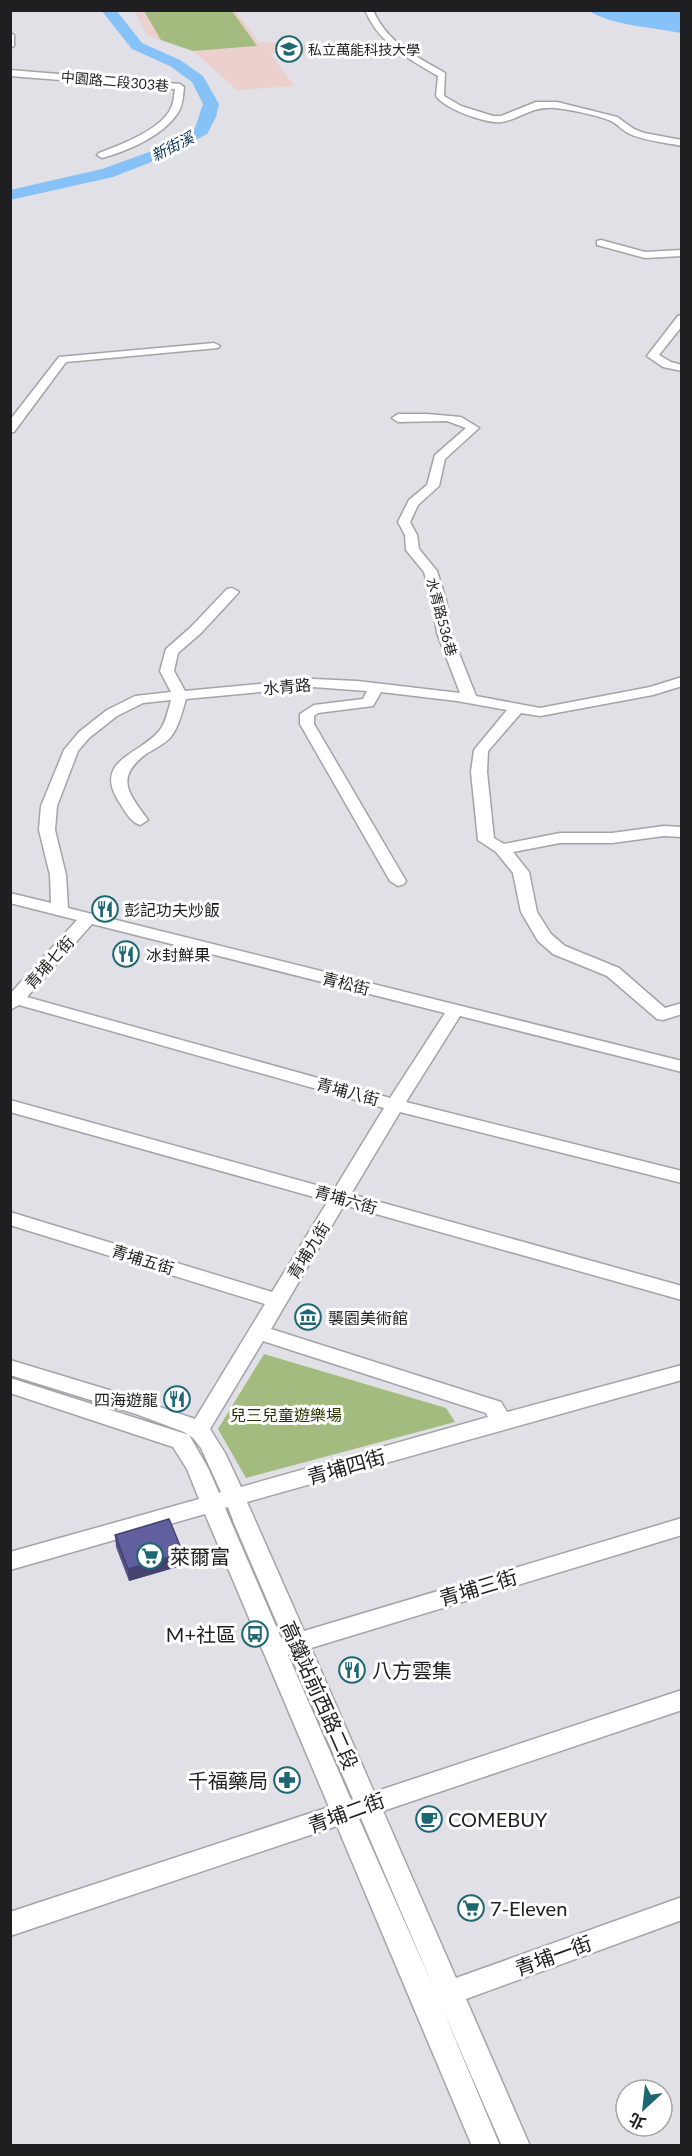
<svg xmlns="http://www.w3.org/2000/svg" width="692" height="2156" font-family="Lato,'Noto Sans TC',sans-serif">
<rect width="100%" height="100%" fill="#e0e0e6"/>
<path fill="#ebd0ce" d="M134,11H236L259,42L389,47L405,57L381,60L270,53L295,86L237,90L193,51L148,36Z"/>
<path fill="#a4bb7f" d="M144,11H232L257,46L193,51L161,40Z
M264,1354L446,1408L455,1422L246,1478L218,1429Z"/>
<path fill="#86c1f8" d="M589,11H681V33C652,27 614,26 589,11Z"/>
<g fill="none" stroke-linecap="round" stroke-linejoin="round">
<path fill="#86c1f8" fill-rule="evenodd" d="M101,10H116L142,43L180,60L203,76L219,104L216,117L207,134L164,157L113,177L10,200V190L102,169L152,151L195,128L203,104L192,82L170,66L132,49Z"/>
<g stroke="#a3a4a9" stroke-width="3">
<path id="minor" d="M365,10H373C387,43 416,56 445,73L444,96L461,106L493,116H501L536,102H557L617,117L634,129L644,133L682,140V146C664,142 643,141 628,133C622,130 618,125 613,122C602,116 568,109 555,108C532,106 522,118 502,122C486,124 445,109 436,96L438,76C408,58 379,44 365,10Z
M10,33L14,35V46L10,48Z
M10,70L180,84L184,87C183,95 183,104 179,111C165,135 128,151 102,158L97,155L99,153C120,145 161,130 171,108C174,102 174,95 175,89L10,76Z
M601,240L645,252L682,250V256L645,258L597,245V241Z
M682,315V326L659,355L671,362L682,365V371L663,367L647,356L678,316Z
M214,343L220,346L218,348L66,362L14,432H10V420L59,357Z
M427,414L461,417L479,428L445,459L439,486L418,505L410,522L417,535L419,549L437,571L446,600L451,633L476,696L540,708L650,687L682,677V686L653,695L540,716L521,713L488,751L487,772L494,838L504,844L560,833H612L664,826L682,827V837L664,836L612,843H560L513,852L529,872L537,912L551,934L565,946L619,968L665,1008L682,1003V1014L663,1020L657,1019L607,976L553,954L538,941L521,912L513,873L496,852L478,840L471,772L474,750L507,710L457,701L381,692L373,706L318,713L314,716V724L406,881L404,884L398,886L390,881L300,724V714L314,705L363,699L367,691L313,687L186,699C182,712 179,727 170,738C163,745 154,749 146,754C114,778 129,794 148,820L140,825C131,822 126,813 121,805C90,760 140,755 159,731C166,723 168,710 171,700L143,703L117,716L89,738L78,751L57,806L55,830L66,875L68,908L682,1061V1072L460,1016L406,1102L682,1171V1183L400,1112L351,1194L682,1286V1300L344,1205L271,1329L501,1402L507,1412L682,1365V1380L247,1502L304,1631L682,1518V1535L311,1648L374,1792L682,1690V1710L383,1811L456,1978L682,1897V1920L466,1999L530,2146H502L442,2008L500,2146H472L337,1826L10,1936V1912L329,1807L205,1514L10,1570V1552L199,1499L187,1469L173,1447L10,1393V1378L189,1435L208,1468L219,1493L221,1492L201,1448L193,1438L184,1432L136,1414L10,1375V1360L119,1393L195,1419L265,1304L10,1225V1212L272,1292L328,1201L10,1112V1100L334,1190L384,1108L19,1005L10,1010V994L77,920L10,903V893L51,903L50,875L39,830L41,806L64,750L79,732L107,710L135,696L171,692L160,671L166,649L191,627L227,589L232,588L239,592L201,633L178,653L174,671L185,691L313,679L357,681L460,693L437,633L432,600L424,572L406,550L405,535L398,522L409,500L427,485L435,455L466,428L447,421L398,422L392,418L398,414ZM92,924L445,1013L390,1098L27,997ZM263,1341L486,1413L488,1417L241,1487L225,1453L210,1429ZM228,1507L234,1523L283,1637L281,1638L225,1508ZM290,1654L353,1799L351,1800L288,1655ZM361,1818L433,1986L359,1819Z"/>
</g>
<use href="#minor" fill="#fff" fill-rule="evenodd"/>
</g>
<path fill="#535288" d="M115,1535L184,1565L129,1581L116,1547Z"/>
<path fill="#44426f" d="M183,1553L184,1565L129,1581L128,1569Z"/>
<path fill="#615f9e" stroke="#44426f" stroke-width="1.5" d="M169,1519L183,1553L128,1569L115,1535Z"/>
<defs>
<g id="university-ring" transform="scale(1.35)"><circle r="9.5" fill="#fff" stroke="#1c6771" stroke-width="1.5"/><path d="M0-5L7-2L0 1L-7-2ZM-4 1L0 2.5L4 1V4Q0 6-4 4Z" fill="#1c6771"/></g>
<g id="restaurant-ring" transform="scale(1.35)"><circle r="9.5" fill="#fff" stroke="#1c6771" stroke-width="1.5"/><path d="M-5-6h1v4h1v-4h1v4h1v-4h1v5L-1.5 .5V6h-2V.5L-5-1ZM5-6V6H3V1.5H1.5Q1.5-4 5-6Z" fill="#1c6771"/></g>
<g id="museum-ring" transform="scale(1.35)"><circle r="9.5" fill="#fff" stroke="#1c6771" stroke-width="1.5"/><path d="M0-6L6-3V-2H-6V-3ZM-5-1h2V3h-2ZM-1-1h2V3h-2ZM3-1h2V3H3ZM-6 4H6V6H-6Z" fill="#1c6771"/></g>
<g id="supermarket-ring" transform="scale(1.35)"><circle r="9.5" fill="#fff" stroke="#1c6771" stroke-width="1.5"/><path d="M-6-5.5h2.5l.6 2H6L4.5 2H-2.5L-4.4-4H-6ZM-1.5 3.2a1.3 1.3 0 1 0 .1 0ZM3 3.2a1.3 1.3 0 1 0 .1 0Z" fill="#1c6771"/></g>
<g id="bus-ring" transform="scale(1.35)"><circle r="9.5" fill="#fff" stroke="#1c6771" stroke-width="1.5"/><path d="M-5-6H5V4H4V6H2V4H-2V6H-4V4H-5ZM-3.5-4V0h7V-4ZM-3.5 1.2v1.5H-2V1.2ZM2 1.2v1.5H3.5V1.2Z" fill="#1c6771"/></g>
<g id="pharmacy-ring" transform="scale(1.35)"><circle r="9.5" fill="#fff" stroke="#1c6771" stroke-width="1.5"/><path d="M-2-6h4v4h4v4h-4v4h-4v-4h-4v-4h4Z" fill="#1c6771"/></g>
<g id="cafe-ring" transform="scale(1.35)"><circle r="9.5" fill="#fff" stroke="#1c6771" stroke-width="1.5"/><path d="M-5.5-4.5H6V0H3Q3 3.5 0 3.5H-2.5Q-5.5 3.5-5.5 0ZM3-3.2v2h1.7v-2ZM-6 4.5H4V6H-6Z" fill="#1c6771"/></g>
</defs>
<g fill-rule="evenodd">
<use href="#university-ring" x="289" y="49"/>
<use href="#restaurant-ring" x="105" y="909"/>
<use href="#restaurant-ring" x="126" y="954"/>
<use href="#museum-ring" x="308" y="1317"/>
<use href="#restaurant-ring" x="177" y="1399"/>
<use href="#supermarket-ring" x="150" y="1556"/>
<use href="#bus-ring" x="255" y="1634"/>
<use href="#restaurant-ring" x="352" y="1670"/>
<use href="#pharmacy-ring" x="287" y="1780"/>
<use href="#cafe-ring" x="429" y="1819"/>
<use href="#supermarket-ring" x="471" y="1908"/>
</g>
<g text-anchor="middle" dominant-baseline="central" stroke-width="6" stroke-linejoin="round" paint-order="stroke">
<g font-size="14" fill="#1f1f21" stroke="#fff" text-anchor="start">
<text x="308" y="49">私立萬能科技大學</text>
</g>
<g font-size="14" fill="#1f1f21" stroke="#fff">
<text transform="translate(115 81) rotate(5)">中園路二段303巷</text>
<text transform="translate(442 617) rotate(75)">水青路536巷</text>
</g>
<g font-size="15" font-style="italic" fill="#002e51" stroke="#fff">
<text transform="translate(172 146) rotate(-27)">新街溪</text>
</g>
<g font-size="16" fill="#1f1f21" stroke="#fff">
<text transform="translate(287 686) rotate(-5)">水青路</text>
<text transform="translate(49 962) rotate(-48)">青埔七街</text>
<text transform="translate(346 983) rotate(14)">青松街</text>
<text transform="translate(348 1091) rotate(15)">青埔八街</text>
<text transform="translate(346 1199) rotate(16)">青埔六街</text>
<text transform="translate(308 1250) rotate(-58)">青埔九街</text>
<text transform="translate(143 1259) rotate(17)">青埔五街</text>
</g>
<g font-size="16" fill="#1f1f21" stroke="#fff" text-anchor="start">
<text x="124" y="909">彭記功夫炒飯</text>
<text x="146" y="954">冰封鮮果</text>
<text x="328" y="1317">襲園美術館</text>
<text x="158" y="1399" text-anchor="end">四海遊龍</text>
</g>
<g font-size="16" fill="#273600" stroke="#fff">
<text x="286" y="1414">兒三兒童遊樂場</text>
</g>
<g font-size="20" fill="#1f1f21" stroke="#fff">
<text transform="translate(346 1466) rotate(-16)">青埔四街</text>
<text transform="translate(478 1587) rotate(-17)">青埔三街</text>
<text transform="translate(320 1695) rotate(66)">高鐵站前西路二段</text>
<text transform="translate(346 1812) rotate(-20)">青埔二街</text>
<text transform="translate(553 1955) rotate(-20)">青埔一街</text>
</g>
<g font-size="20" fill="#1f1f21" stroke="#fff" text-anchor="start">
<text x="170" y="1556">萊爾富</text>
<text x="236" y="1634" text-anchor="end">M+社區</text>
<text x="372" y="1670">八方雲集</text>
<text x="268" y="1780" text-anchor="end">千福藥局</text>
<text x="448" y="1819">COMEBUY</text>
<text x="490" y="1908">7-Eleven</text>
</g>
</g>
<rect width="692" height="2156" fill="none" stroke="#1f1f21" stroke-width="24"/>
<g transform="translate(644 2108) rotate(207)"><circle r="28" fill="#ffffff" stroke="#a5a5a6" stroke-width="1.5"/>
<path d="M0-4.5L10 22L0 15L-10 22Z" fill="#1c6771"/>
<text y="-9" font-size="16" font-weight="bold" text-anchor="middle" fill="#1f1f21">北</text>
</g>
</svg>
